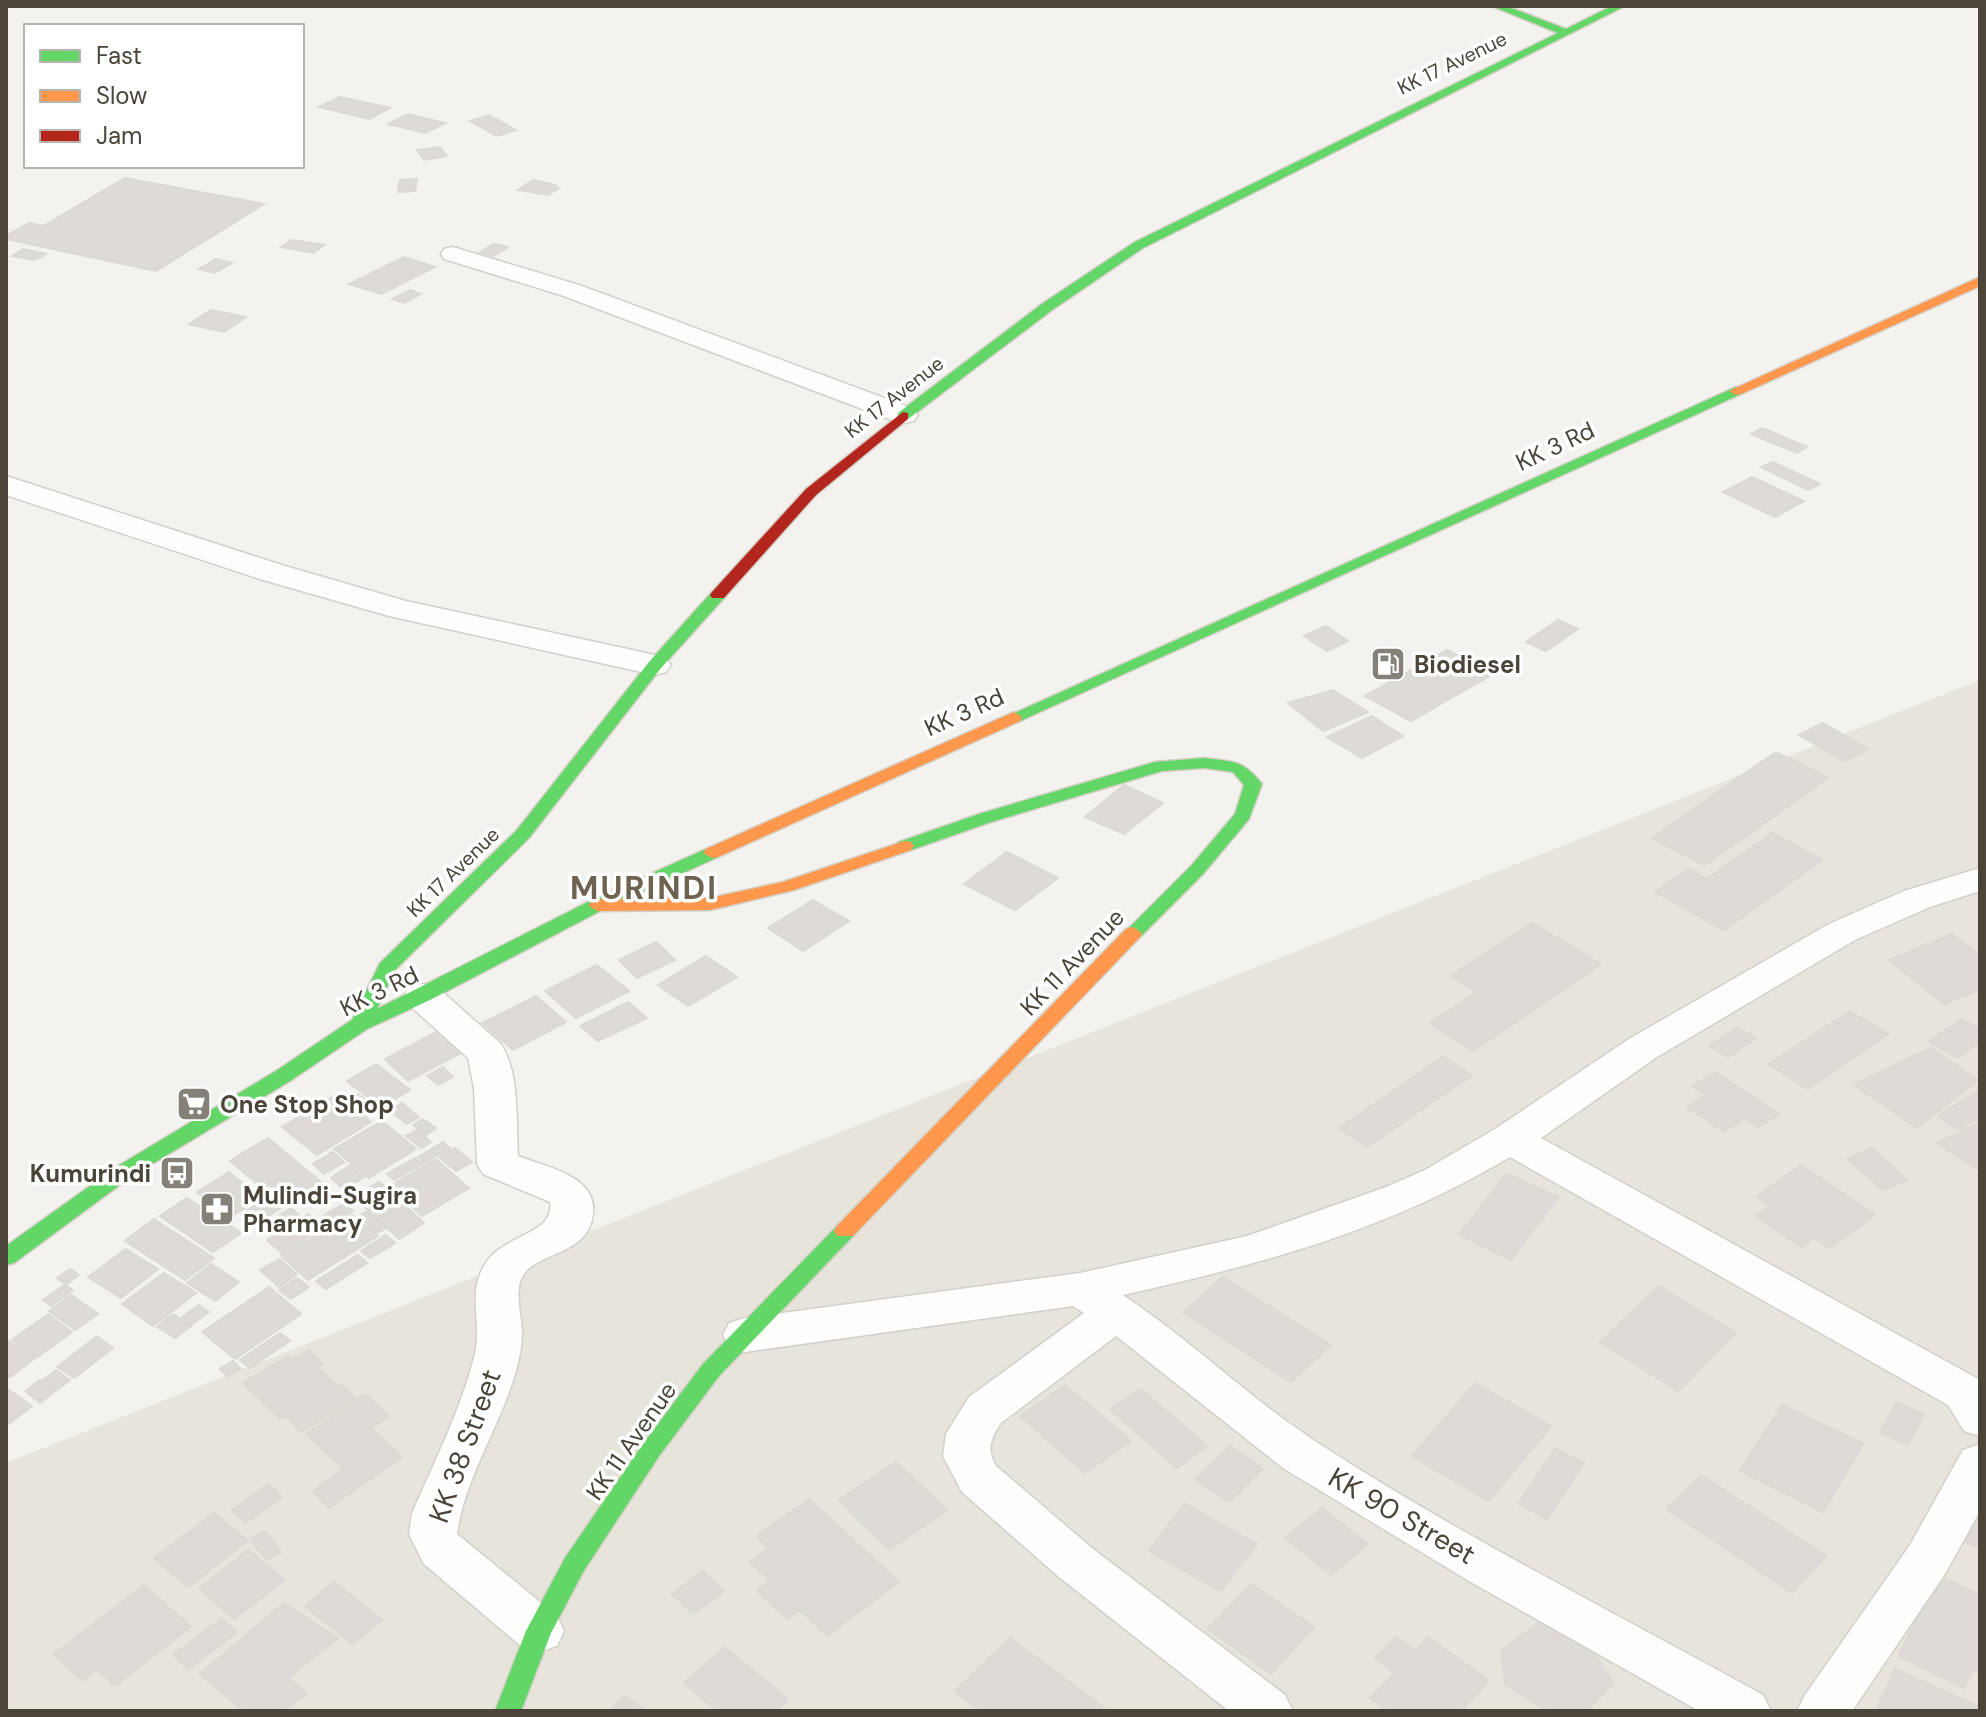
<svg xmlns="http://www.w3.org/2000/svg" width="1986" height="1717" font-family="'DM Sans',sans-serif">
<rect width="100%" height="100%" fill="#f4f2ee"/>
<path fill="#e7e4dc" d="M1980,680V1711H6V1463Z"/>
<path fill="#dedbd6" stroke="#dcd9d4" stroke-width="2" d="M340,97L390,108L369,119L319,107Z
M408,114L445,123L425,133L388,124Z
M489,115L516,130L497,136L470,121Z
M440,147L447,156L424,160L417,150Z
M125,178L264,204L156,271L6,239V236L29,223L43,226Z
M417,179L415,191L398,192L400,180Z
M533,180L555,185L552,186L559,188L548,195L518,190Z
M291,240L324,245L314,253L281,247Z
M494,244L508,247L493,256L480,252Z
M23,249L46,254L35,260L12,256Z
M404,257L435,267L381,294L349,284Z
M216,259L232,263L215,273L199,269Z
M410,290L421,294L404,303L392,299Z
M211,310L246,317L224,332L189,324Z
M1762,428L1807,447L1797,453L1751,434Z
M1773,462L1820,484L1808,490L1761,467Z
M1752,477L1804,501L1775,517L1723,492Z
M1558,620L1578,629L1546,651L1526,642Z
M1326,626L1348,641L1327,651L1304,636Z
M1447,650L1493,674L1411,721L1365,696Z
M1333,690L1368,712L1323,731L1288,703Z
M1372,716L1403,736L1362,758L1327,737Z
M1823,723L1868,749L1844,761L1799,735Z
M1776,752L1828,778L1705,865L1652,838Z
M1124,785L1163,803L1124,834L1085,817Z
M1772,833L1822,860L1724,930L1655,892L1689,869L1707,879Z
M1007,852L1058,878L1015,910L964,884Z
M813,900L849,921L803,951L768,928Z
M1532,923L1601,964L1473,1051L1430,1023L1477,992L1451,976Z
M1952,934L1980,955V989L1945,1004L1889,960Z
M656,942L675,960L637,978L619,960Z
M706,956L737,977L688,1006L658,985Z
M597,965L629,991L576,1018L545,991Z
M536,996L566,1022L513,1050L482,1023Z
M628,1002L647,1018L598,1041L580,1026Z
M1850,1011L1888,1034L1807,1089L1769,1064Z
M1962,1019L1980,1029V1042L1957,1058L1929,1041Z
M448,1026L472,1047L408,1081L385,1059Z
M1737,1027L1756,1038L1729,1057L1710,1046Z
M1931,1048L1978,1080L1917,1128L1854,1085Z
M1443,1057L1472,1075L1367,1147L1339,1128Z
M376,1064L410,1090L381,1107L347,1081Z
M443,1067L453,1077L438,1085L427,1076Z
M1715,1072L1779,1114L1759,1127L1744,1118L1724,1132L1687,1107L1706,1095L1692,1086Z
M1980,1090V1117L1958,1130L1938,1116Z
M358,1094L378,1109L367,1116L347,1101Z
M336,1095L371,1122L317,1155L282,1127Z
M402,1103L419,1117L407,1124L390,1111Z
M423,1119L436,1128L426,1135L413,1125Z
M382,1121L416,1149L369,1178L334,1149Z
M1980,1123V1171L1937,1143Z
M417,1130L431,1142L421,1148L406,1136Z
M268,1138L321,1182L283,1205L230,1161Z
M443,1142L450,1148L424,1163L418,1157Z
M455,1148L472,1162L456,1171L439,1157Z
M1872,1148L1907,1180L1883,1190L1848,1159Z
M333,1152L344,1162L324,1174L313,1164Z
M415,1158L422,1164L394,1180L387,1174Z
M436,1159L469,1188L422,1216L389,1187Z
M350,1165L364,1177L344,1189L331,1178Z
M1801,1165L1875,1215L1830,1248L1814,1238L1801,1247L1756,1216L1770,1206L1756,1197Z
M229,1172L261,1198L228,1218L197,1192Z
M1506,1174L1559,1197L1511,1260L1459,1235Z
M379,1182L386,1187L357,1204L351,1198Z
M388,1190L424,1223L399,1239L362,1204Z
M187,1198L241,1233L213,1252L160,1216Z
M267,1198L280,1209L256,1224L242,1213Z
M345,1203L353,1210L331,1223L323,1216Z
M291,1208L299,1215L272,1231L265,1224Z
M367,1211L386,1228L377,1233L359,1216Z
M308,1214L323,1227L282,1253L267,1240Z
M351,1214L378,1236L308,1280L281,1256Z
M154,1219L214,1258L185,1280L125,1241Z
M386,1235L395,1243L370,1258L361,1251Z
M126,1249L158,1269L121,1298L88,1277Z
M358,1255L367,1263L326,1289L316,1281Z
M279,1259L297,1274L279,1287L260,1270Z
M211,1264L239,1282L215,1301L187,1283Z
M70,1269L79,1275L66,1285L57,1278Z
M164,1273L196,1293L153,1326L122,1304Z
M1223,1277L1331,1345L1291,1382L1183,1312Z
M297,1278L309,1287L291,1299L279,1290Z
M65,1285L73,1290L51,1306L43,1300Z
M1659,1286L1736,1333L1678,1391L1600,1342Z
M269,1287L301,1314L235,1359L202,1332Z
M71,1295L98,1314L75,1330L49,1311Z
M199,1305L209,1312L191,1325L182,1317Z
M48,1314L72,1332L36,1358L12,1340Z
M173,1314L191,1326L175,1338L157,1327Z
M280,1333L290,1341L250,1368L240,1360Z
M97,1336L113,1348L74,1378L57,1367Z
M6,1339L34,1359L10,1377L6,1374Z
M309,1350L323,1364L318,1367L338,1387L342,1384L355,1398L301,1432L286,1416L280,1419L243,1383L288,1356L292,1360Z
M233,1361L241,1369L228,1377L220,1369Z
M56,1370L70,1380L57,1390L43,1380Z
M40,1380L55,1391L40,1403L25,1391Z
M1475,1383L1551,1426L1489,1501L1412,1456Z
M1065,1385L1131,1441L1085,1473L1020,1416Z
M6,1388L32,1406L6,1426Z
M1141,1389L1207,1446L1177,1468L1110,1409Z
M365,1394L389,1416L371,1428L402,1457L329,1508L313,1491L344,1469L306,1434Z
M1897,1402L1924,1415L1908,1445L1880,1432Z
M1782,1405L1863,1444L1823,1512L1740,1471Z
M1230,1446L1263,1469L1229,1502L1195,1479Z
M1555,1449L1584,1463L1547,1519L1518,1504Z
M896,1462L947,1510L889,1550L839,1500Z
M1701,1475L1826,1556L1792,1593L1667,1509Z
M269,1484L282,1497L245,1523L232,1510Z
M1980,1487V1548L1944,1532Z
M809,1499L899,1582L827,1636L800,1610L787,1619L757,1591L770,1581L750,1562L769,1548L757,1536Z
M1185,1504L1257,1544L1221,1591L1148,1551Z
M1322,1508L1368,1544L1331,1575L1285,1538Z
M214,1513L248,1541L188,1587L154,1558Z
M265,1531L281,1552L266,1560L251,1539Z
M248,1550L284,1580L234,1619L199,1588Z
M703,1571L724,1591L693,1614L672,1594Z
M1937,1575L1980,1595V1673L1973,1669L1964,1688L1899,1656Z
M334,1582L382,1620L353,1644L305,1606Z
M1251,1584L1314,1627L1271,1674L1208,1629Z
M144,1585L191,1627L115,1686L97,1669L82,1681L54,1654Z
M284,1603L338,1638L288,1678L307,1694L282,1711H244L200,1674Z
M1546,1617L1589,1647L1614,1683L1586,1711H1548L1505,1684L1501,1651Z
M222,1618L237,1632L189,1669L173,1655Z
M1396,1637L1416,1651L1428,1637L1489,1681L1461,1711H1388L1370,1698L1395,1673L1375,1658Z
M1010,1638L1108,1711H981L955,1691Z
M725,1647L788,1699L775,1711H718L684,1683Z
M1895,1669L1980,1707V1711H1876Z
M624,1696L647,1711H610Z"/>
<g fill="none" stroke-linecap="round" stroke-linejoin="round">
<g stroke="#d2d0cb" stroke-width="3">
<path id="street" d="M453,247L579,285L914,409L918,415L914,421L904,423L894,421L561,295L444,259L441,254L444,249Z
M6,476L285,566L406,601L655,655L666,658L671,665L666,672L655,675L389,616L263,580L6,495Z
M1980,868V891L1930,907L1855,940L1657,1057L1541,1138L1980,1380V1436L1964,1431L1948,1405L1510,1157C1386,1231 1262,1264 1123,1295C1192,1341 1251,1400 1321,1445C1463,1537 1615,1613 1763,1695L1771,1711H1699L1469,1581L1283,1468L1116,1336L1001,1423C991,1438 986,1449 996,1466L1093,1549L1285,1695L1293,1711H1229L1059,1577L962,1492L943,1456L946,1434L969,1397L1084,1313L1073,1306L745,1352L729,1347L723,1335L729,1323L745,1318L1080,1273L1247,1236L1386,1187L1425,1170L1495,1129L1629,1039L1829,924L1904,891Z
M423,984L437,987L501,1044C520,1074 516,1121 518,1156C546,1167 598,1176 593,1214C588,1259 530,1250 520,1282C516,1297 521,1315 522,1331C522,1343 520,1355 517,1367C502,1424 465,1476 457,1534L557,1616L564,1631L557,1646L539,1652L521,1646L424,1564L409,1534L412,1513C435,1461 461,1409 475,1354C482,1323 467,1293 485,1264C503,1234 555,1235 550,1202L483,1174L477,1164L474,1088L468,1058L409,1005L404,996L409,987Z
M1980,1444V1511L1945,1574L1852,1711H1797L1805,1695L1910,1545L1963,1450Z"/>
</g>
<g stroke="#d3cfc5" stroke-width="3">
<path id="fast" d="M1492,6H1506L1566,29L1612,6H1625L1143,248L1052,310L908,419H898V413L1042,304L1135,242L1558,33Z
M1736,387L1743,391L1741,394L1020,721L1014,722L1006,717Z
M718,590L726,595L724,598L661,668L529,838L395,970L377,1009L590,901L706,849H718L721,853L718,857L604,909L430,1000L367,1029L290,1081L132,1176L14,1263L6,1265V1246L118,1166L276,1071L352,1020L380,963L517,830L649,662L712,592Z
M1204,758C1233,762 1242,759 1262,784L1249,819L1203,874L1140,937L1133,939L1124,933L1191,866L1235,814L1244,785L1233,772L1204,768L1162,771L991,822L911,850L905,851L896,846L899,842L979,814L1155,762Z
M845,1223L853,1226L856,1231L853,1236L719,1376L659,1456L583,1572L551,1633L521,1711H495L526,1631L565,1558L643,1444L703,1364L837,1226Z"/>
</g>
<g stroke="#d3cfc5" stroke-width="3">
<path id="slow" d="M1980,277V286L1741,394L1736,395L1729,391Z
M1014,712L1022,717L1020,721L718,857L712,858L703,853L706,849Z
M905,841L911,842L914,846L911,850L794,890L710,910L597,911L588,905L597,899L710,898L783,882Z
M1133,927L1142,933L1140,937L853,1236H837L834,1231L837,1226L1126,929Z"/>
</g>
<g stroke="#d3cfc5" stroke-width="3">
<path id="jam" d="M903,412L908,413V419L816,495L724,598H712L710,595L712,592L806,489Z"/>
</g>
<use href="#street" fill="#fdfdfc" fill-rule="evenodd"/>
<use href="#fast" fill="#63d668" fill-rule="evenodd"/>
<use href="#slow" fill="#ff974d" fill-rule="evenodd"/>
<use href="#jam" fill="#b3261e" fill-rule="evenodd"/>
</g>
<defs>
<g id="fuel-square" transform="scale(1.8)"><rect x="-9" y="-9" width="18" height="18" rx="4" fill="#868178" stroke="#fff"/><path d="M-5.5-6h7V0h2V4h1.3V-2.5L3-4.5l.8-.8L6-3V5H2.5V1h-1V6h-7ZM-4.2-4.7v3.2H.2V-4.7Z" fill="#fff"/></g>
<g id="supermarket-square" transform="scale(1.8)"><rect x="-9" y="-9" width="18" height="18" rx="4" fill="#868178" stroke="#fff"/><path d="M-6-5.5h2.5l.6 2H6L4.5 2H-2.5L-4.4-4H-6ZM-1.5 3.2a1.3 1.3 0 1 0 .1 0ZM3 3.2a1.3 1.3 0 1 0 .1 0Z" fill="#fff"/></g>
<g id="bus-square" transform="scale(1.8)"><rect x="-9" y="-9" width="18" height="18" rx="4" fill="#868178" stroke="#fff"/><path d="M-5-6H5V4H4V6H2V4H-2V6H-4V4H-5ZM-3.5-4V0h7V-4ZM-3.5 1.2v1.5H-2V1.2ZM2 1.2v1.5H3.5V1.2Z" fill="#fff"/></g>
<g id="pharmacy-square" transform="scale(1.8)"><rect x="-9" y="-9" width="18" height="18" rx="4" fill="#868178" stroke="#fff"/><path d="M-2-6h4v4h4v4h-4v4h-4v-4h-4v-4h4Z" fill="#fff"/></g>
</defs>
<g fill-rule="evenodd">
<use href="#fuel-square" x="1388" y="664"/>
<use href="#supermarket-square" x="194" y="1104"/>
<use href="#bus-square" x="177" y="1173"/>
<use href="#pharmacy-square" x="217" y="1209"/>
</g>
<g text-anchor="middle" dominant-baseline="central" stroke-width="7" stroke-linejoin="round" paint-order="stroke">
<g font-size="20" fill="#4b4439" stroke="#fff">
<text transform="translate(1452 63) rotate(-26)">KK 17 Avenue</text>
<text transform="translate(894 397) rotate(-38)">KK 17 Avenue</text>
<text transform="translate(453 872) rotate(-44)">KK 17 Avenue</text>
</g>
<g font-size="24" fill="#4b4439" stroke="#fff">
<text transform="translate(1555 446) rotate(-25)">KK 3 Rd</text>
<text transform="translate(964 712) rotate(-24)">KK 3 Rd</text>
<text transform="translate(1072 962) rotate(-46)">KK 11 Avenue</text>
<text transform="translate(379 991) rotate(-26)">KK 3 Rd</text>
<text transform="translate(631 1441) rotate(-55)">KK 11 Avenue</text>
</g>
<g font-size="24" font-weight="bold" fill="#4b4439" stroke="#fff" text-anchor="start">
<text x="1414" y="664">Biodiesel</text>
<text x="220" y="1104">One Stop Shop</text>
<text x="151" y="1173" text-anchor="end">Kumurindi</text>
<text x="243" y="1195">Mulindi-Sugira<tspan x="243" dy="28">Pharmacy</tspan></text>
</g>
<g font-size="28" fill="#4b4439" stroke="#fff">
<text transform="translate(465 1446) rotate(-70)">KK 38 Street</text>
<text transform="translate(1402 1516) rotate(30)">KK 90 Street</text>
</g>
<g font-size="32" font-weight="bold" letter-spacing="2" fill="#6e6250" stroke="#fff">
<text x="644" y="888">MURINDI</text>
</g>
</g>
<rect width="1986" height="1717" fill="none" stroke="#4b4439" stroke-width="16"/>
<rect x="24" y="24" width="280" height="144" fill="#ffffff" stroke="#b7b4b0" stroke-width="2"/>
<rect x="40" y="50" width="40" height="12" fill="#63d668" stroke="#b7b4b0" stroke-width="2"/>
<text x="96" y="64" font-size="24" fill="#4b4439">Fast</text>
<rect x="40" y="90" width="40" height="12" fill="#ff974d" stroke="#b7b4b0" stroke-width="2"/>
<text x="96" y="104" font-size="24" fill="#4b4439">Slow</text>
<rect x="40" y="130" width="40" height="12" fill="#b3261e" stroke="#b7b4b0" stroke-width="2"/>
<text x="96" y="144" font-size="24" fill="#4b4439">Jam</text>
</svg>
